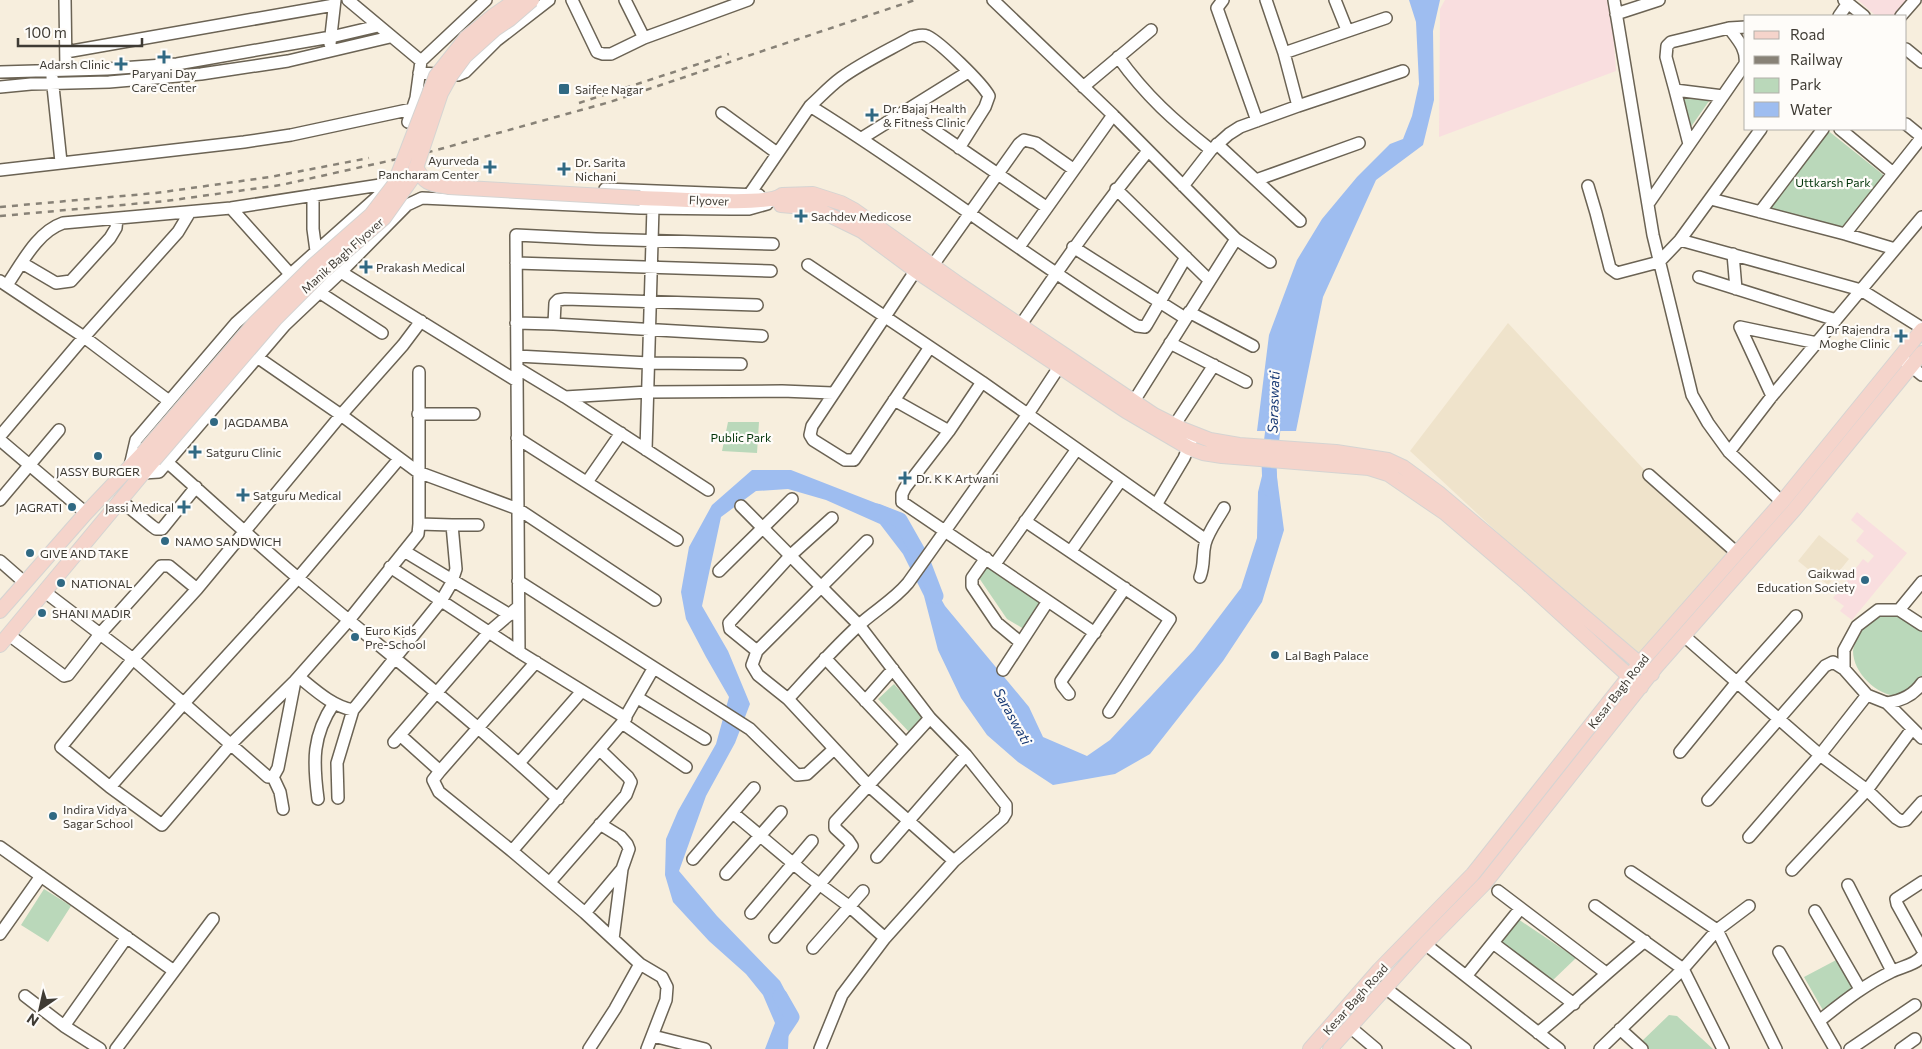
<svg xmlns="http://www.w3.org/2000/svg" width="1922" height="1049" font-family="Commissioner,sans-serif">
<rect width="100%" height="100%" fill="#f7eedd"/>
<path fill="#efe3cb" d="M1508,323L1649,475L1737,553L1639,664L1410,451Z
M1819,535L1849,559L1828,585L1798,561Z"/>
<path fill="#f9dedf" d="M1445,0H1611L1616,71L1439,137L1440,9Z
M1858,0H1912L1898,16H1876Z
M1857,512L1907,553L1852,620L1840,611L1844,606L1833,598L1863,559L1868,563L1874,556L1856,541L1864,531L1851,520Z"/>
<path fill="#bad8ba" d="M1714,94L1688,131L1680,97Z
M1826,129L1886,177L1845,227L1766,212Z
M728,422H759L757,453L722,451Z
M986,563L1039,598L1040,606L1024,629L1007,619L977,575Z
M1892,611L1922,621V689C1915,691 1907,696 1900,696C1878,697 1853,673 1853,651C1854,642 1862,631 1866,622Z
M894,684L925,719L910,733L878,699Z
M44,889L71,906L48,942L21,925Z
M1518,919L1576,958L1552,981L1496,943Z
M1840,958L1856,986L1824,1012L1804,977Z
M1669,1015L1677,1016L1713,1049H1649L1641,1042Z"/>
<path fill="#9ebdf0" d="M1409,0H1440L1433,31L1434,100L1423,145L1376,180L1323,297L1296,431H1257L1269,335L1297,260L1322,219L1357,177L1390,144L1403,139L1412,116L1419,84L1416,22Z
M1264,468L1276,470L1284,530L1262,602L1223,661L1150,754L1115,774L1053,785L1018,762L987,735L961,698L938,650L924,596L903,554L880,524L826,500L788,489L756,491L721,517L702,606L728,651L750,704L735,743L706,796L679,871L717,916L780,981L790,1000L788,1049H765L775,1023L763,995L746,974L709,941L673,902L665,875L666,839L678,811L716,744L729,697L706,657L686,619L681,592L689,547L712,505L752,470H791L891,509L945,606L1029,707L1043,737L1087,756L1110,740L1194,650L1241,588L1257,538L1258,492Z"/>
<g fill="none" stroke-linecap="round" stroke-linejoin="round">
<path stroke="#9ebdf0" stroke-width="15" d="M1270,489L1269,462L1275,412
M877,511L900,520L921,557L936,596
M774,1049L778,1038L792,1017L780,996"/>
<g stroke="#6b6354" stroke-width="14">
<path id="minor" d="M65,0L66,70
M348,0L421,61L416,98L408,122
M572,0L597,52L603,54H611L644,38L748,0
M625,0L644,38
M993,0L1113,115L1236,239L1270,262
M1223,0L1217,8L1257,121
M1266,0L1284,53L1298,106
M1335,0L1347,30
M1614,0L1653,235L1692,395L1708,423L1729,452L1782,502
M1844,0L1864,16
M1616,14L1659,0
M1839,16L1848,3
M1901,16L1915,0
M330,44L335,0
M1906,49L1922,62
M66,52L334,5
M1284,53L1386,18
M1118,57C1146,96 1174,121 1211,150
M421,61L486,0
M0,72L107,69L177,64L331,37L378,26
M419,73L458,75L465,72L496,41L549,0
M52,77L61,162
M0,87L31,84L109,82L201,74L288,61L390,37
M1083,87L1151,30
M1675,90L1666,57L1667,46L1671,42L1729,28L1746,27
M810,106C922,175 1025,257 1137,326L1145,327L1147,324L1186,257
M906,111L1046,207
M722,113L777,153
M1906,124L1922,137
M1840,129L1893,173
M862,138L968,72
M1217,144L1300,221
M1689,144L1675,90L1723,96
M0,170L244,142L291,135L412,109
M1256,180L1359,143
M1183,186L1211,150L1229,134L1240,127L1298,106L1403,71
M1588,186L1596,213L1610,268L1617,273L1659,262L1680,240L1761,129
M605,189L759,195
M1116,189L1209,280
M313,195V229L316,251
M749,195L810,106C820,97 830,86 841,78C863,62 889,50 912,37C917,36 922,34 927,36C940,42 982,83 989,96L985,107L959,148
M1711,199L1845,234L1895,249
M1648,204L1745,64C1747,49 1738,40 1729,28
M231,208L291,275
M1760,212L1823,129
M1845,234L1922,137
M1680,240L1861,290L1922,328
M1019,247L1113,115
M1073,247L1185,318
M1733,254L1736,289
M22,263L56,283L71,281L110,238L116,228L117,219
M516,263L771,271
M920,264L812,426L810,435L813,440L845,460H854L930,347
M808,265L982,382L1206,540
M933,265L1019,144L1024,140L1036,143L1073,169
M341,272L517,381
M1699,277L1836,320
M0,281L84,337L169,401
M7,285C22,263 37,232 63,223L231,208L393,183
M319,292L382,333
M1189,312L1253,346
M516,323L554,324L762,336
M554,324L555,303L558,300L565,299L757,305
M1020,326C1061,266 1102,207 1148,151
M1170,343L1246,382
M517,356L649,363L741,364
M257,357L341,415L418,472L518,509L655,600
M1900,357L1922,375
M517,368L565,397L708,490
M419,372V524L418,534L349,620L295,681L231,744L162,825L110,787L61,747L133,659L197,589L341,415L403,345L421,321
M982,382L949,431L905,488L902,494V502L1095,633
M1772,396L1740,327L1817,343
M565,397L648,392L782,391L833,393
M894,400L949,431
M1134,401L1236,239
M418,414H474
M1174,426L1214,365
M0,436L84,337L178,232L190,212
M517,438L677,540
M0,440L86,513
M646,450L653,207
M1729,452L1772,396L1922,217
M167,462C211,501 253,540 298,578C385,651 474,721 558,799
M130,466L136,440L236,323L385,190
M143,473L159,472L285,325L341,272L407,205L422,198L640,208L731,209H749L767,204
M1649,475L1737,553
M587,482L621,433
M0,500L59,430
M120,500L152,526L156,529H162L196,487
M1156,505L1184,458L1191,441
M741,506L859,625L930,718L966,755L1006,805V813L1003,818L954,861L885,938L842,995L820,1049
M1025,521L1170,619L1109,712
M452,525H478
M867,541L757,651L752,665L758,675L788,699L869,786L954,861
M404,551L510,615
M1071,551L1121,480
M986,558L972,578V586L997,623L1020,642
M0,561L24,582
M995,564L1077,449
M390,567L519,652L626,718
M719,571L792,499
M1200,577C1205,563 1202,557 1205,544C1208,532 1218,519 1224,508
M518,581L750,729L797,775L807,774L834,749
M45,592L133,659L268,777H273L278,768L295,681
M1899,610L1922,582
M9,635L64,676L68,675L100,634L161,566H169L197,589
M1683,635L1820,755L1867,790L1896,818L1901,821L1906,820L1922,802
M757,651L730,629L729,623L791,555L832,518
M519,652L516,235L596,239L773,244
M825,658L906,744
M536,662L440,771L433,780L439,792L512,851L585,913L640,964L662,977L667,987L666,1000L647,1049
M1844,669V650L1857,626L1878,610H1899L1922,625
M1003,670L1048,601
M299,677C315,690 332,706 353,710L441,601L451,584L456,569L452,525L419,524
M1069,694L1062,685L1061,681L1125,588
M638,698L705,739
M788,699C811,674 833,649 858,626C874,611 894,600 908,583L1028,414L1063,361
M865,701L893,669
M1887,703C1900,701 1914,695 1922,683
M622,723L686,767
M400,735L440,771
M394,742L489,632L518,607
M1680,752L1737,682L1796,616
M519,763L582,691
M273,777L280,792L283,809
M110,787L184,703L298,578L399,459
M338,798L337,763L353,710
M318,799C313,761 312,736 334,703
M1708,800L1825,666L1833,662L1844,669L1867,695L1887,703L1922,738
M733,813L807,875L850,907L885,938
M600,824L621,837L627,844L629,849L622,869L613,939
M1749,837L1820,755L1867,695
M0,847L174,971
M512,851L622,723L653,669
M877,857L966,755
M693,859L754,788
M1792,870L1867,790L1912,729
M1631,872L1717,930L1776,1049
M726,874L781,812
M550,882L626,795L631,782L628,777L600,750
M1922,882L1896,899L1897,904L1922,949
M1848,885L1892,971
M1498,891L1606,973
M1595,906L1683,969L1723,1049
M1815,911L1860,989
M585,913L622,869
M751,913L812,841
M0,934L41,876
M775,937L852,846L848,840L835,828V822L930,718
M1493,943L1574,1004
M1425,944L1559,1049
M813,948L863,891
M1779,952L1835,1049
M1467,975L1520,909
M1384,987L1465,1049
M25,996L64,1026L100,1049
M1819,1021C1842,1003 1864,985 1891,972C1900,967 1916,965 1922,956
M64,1026L127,937
M1350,1027L1376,1049
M1620,1029L1642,1049
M1538,1033C1575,1003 1608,971 1645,941
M653,1036L705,1049
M116,1049L213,919
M589,1049L615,1009L640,964
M1600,1049L1683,969L1717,930L1749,906
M1850,1049L1915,1005
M1901,1049L1915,1039"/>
</g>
<g stroke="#d5d4d2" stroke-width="16">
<path id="major" d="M640,198C663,198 769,207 782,195L813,194L841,203L854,210L960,285L1066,356L1154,415L1182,429L1210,440L1239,445L1336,452L1388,460L1403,467L1440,494L1652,674
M778,198L781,205L815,208L862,231L916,271L1126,411L1189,448L1203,453L1222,456L1369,468L1388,474L1445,513L1527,583L1641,687
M0,611L86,513L143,453
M0,645L154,460
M1310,1049L1379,970L1473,874L1639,664L1782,502L1922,330
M1330,1049L1425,944L1485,883L1656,667L1794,510L1922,353"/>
</g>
<use href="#minor" stroke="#fff" stroke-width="11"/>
<use href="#major" stroke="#f5d4cb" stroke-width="14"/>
<path stroke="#888277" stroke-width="2.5" stroke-dasharray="6 6" stroke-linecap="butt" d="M579,103L729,54
M0,207L156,193L270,177L369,158
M0,216L166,201L281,185L433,151L610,102L915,0"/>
<g stroke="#d5d4d2" stroke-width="16" stroke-linecap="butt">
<path id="major-bridge" d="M416,167C425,185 431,184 449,187L640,198
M143,453L255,323L314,265L371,215L394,185L436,76L466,38L493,16L516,0
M154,460L276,318L322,272L384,218L413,177L441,93L451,75L465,56L495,29L510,19L532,0"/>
</g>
<use href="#major-bridge" stroke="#f5d4cb" stroke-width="14"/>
</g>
<g fill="#306983" stroke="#fefcf9" stroke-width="2">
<path d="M161.5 49.5h5v5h5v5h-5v5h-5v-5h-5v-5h5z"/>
<path d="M118.5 56.5h5v5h5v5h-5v5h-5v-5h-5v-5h5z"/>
<rect x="558" y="83" width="12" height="12" rx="2.5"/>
<path d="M869.5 107.5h5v5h5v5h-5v5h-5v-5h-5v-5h5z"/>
<path d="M487.5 159.5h5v5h5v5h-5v5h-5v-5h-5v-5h5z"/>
<path d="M561.5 161.5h5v5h5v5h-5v5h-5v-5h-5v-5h5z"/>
<path d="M798.5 208.5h5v5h5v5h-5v5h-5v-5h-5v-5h5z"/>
<path d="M363.5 259.5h5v5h5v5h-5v5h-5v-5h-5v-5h5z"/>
<path d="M1898.5 328.5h5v5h5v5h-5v5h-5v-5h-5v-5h5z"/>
<circle cx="214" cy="422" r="5"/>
<path d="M192.5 444.5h5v5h5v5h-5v5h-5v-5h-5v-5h5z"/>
<circle cx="98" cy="456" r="5"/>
<path d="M902.5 470.5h5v5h5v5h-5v5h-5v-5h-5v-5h5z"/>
<path d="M240.5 487.5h5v5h5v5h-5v5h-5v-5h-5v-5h5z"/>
<circle cx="72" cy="507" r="5"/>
<path d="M181.5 499.5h5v5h5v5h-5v5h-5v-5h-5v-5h5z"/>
<circle cx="165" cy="541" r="5"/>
<circle cx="30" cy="553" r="5"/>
<circle cx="1865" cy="580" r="5"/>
<circle cx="61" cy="583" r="5"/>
<circle cx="42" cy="613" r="5"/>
<circle cx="355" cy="637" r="5"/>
<circle cx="1275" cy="655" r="5"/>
<circle cx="53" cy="816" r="5"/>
</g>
<g text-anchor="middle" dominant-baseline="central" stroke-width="4.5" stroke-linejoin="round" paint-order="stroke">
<g font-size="12" fill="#3f3b34" stroke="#fefcf9" text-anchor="start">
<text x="110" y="64" text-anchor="end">Adarsh Clinic</text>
<text x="164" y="73" text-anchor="middle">Paryani Day<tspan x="164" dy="14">Care Center</tspan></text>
<text x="575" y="89">Saifee Nagar</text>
<text x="883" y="108">Dr. Bajaj Health<tspan x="883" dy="14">&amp; Fitness Clinic</tspan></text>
<text x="479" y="160" text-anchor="end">Ayurveda<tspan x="479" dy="14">Pancharam Center</tspan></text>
<text x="575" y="162">Dr. Sarita<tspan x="575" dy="14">Nichani</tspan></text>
<text x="811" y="216">Sachdev Medicose</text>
<text x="376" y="267">Prakash Medical</text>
<text x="1890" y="329" text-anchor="end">Dr Rajendra<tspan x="1890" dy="14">Moghe Clinic</tspan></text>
<text x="224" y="422">JAGDAMBA</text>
<text x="206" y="452">Satguru Clinic</text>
<text x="98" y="471" text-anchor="middle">JASSY BURGER</text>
<text x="916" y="478">Dr. K K Artwani</text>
<text x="253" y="495">Satguru Medical</text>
<text x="62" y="507" text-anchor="end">JAGRATI</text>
<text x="174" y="507" text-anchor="end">Jassi Medical</text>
<text x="175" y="541">NAMO SANDWICH</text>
<text x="40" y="553">GIVE AND TAKE</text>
<text x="1855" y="573" text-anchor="end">Gaikwad<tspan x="1855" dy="14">Education Society</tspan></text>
<text x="71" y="583">NATIONAL</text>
<text x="52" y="613">SHANI MADIR</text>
<text x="365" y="630">Euro Kids<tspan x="365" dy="14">Pre-School</tspan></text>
<text x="1285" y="655">Lal Bagh Palace</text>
<text x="63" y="809">Indira Vidya<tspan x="63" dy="14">Sagar School</tspan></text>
</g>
<g font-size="12" fill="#003308" stroke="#fefcf9">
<text x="1833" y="182">Uttkarsh Park</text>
<text x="741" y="437">Public Park</text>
</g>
<g font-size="12" fill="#3f3b34" stroke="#fefcf9">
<text transform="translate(709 200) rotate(2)">Flyover</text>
<text transform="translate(342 255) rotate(-42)">Manik Bagh Flyover</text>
<text transform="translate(1618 691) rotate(-52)">Kesar Bagh Road</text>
<text transform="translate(1355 999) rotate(-48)">Kesar Bagh Road</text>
</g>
<g font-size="14" font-style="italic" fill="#163874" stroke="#fefcf9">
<text transform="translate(1273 402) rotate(-88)">Saraswati</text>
<text transform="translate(1013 716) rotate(61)">Saraswati</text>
</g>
</g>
<rect x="1744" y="15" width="162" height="115" fill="#fefcf9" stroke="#b2afaa"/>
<rect x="1754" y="31" width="25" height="8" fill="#f5d4cb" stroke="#b2afaa"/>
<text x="1790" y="40" font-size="15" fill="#3f3b34">Road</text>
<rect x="1754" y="56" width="25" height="8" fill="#888277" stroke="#b2afaa"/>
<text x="1790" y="65" font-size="15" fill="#3f3b34">Railway</text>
<rect x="1754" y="78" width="25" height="15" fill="#bad8ba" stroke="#b2afaa"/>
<text x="1790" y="90" font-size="15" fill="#3f3b34">Park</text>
<rect x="1754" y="102" width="25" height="15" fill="#9ebdf0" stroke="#b2afaa"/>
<text x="1790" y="115" font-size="15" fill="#3f3b34">Water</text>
<g transform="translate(40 1009) rotate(214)" stroke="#fefcf9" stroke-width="4" paint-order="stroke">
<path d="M0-4L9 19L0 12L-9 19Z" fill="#3f3b34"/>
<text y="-8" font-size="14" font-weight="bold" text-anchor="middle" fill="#3f3b34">N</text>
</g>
<path d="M18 38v8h124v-8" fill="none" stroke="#3f3b34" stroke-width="2.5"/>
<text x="25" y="38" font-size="15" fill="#3f3b34" stroke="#fefcf9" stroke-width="4" paint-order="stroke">100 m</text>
</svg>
